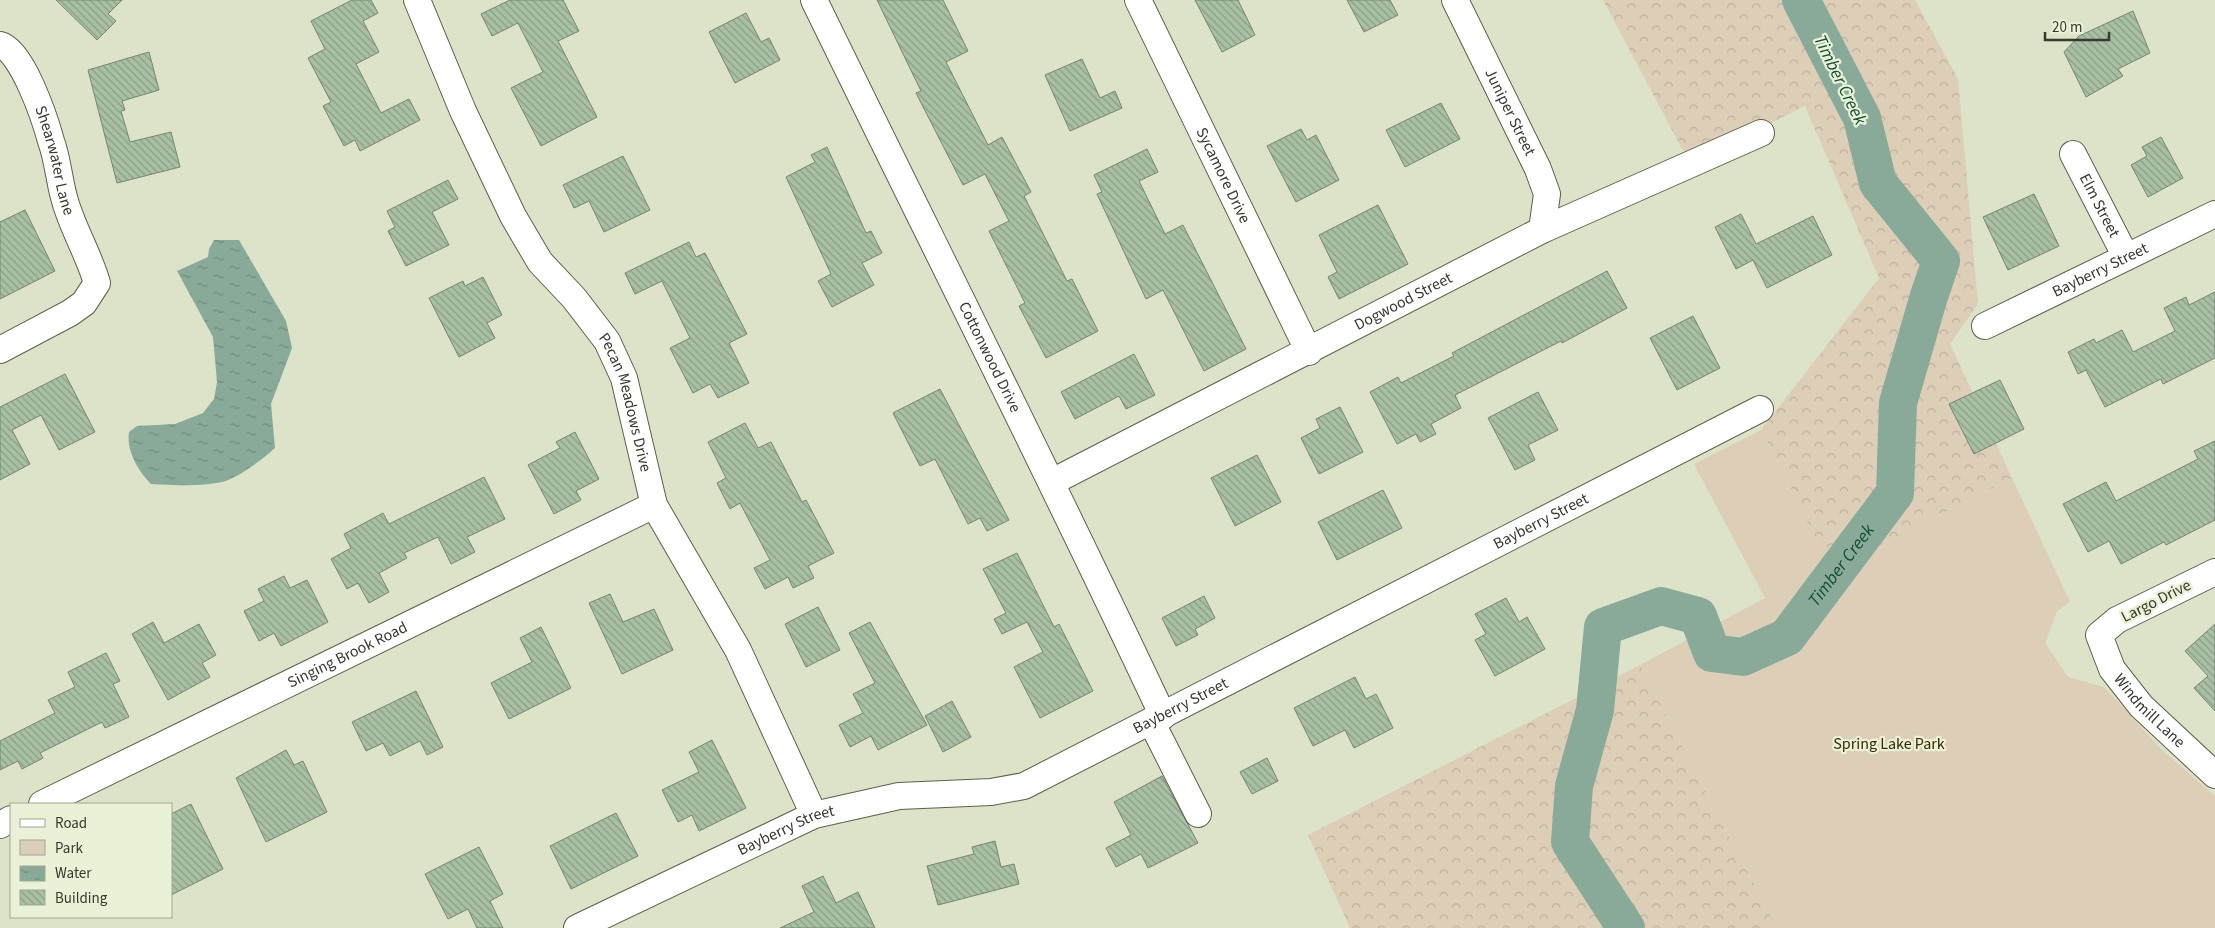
<svg xmlns="http://www.w3.org/2000/svg" width="2215" height="928" font-family="'Source Sans 3',sans-serif">
<defs>
<pattern id="forest-crowns" width="20" height="18" patternUnits="userSpaceOnUse" patternTransform="scale(1.25)"><rect width="20" height="18" fill="#ddceb8"/><path d="M2 6a3 3 0 1 1 6 0M12 15a3 3 0 1 1 6 0" fill="none" stroke="#beb29e"/></pattern>
<pattern id="water-ripples" width="26" height="14" patternUnits="userSpaceOnUse" patternTransform="scale(1.25)"><rect width="26" height="14" fill="#89aa98"/><path d="M2 4q2-2 4 0t4 0M15 11q2-2 4 0t4 0" fill="none" stroke="#718b7c"/></pattern>
<pattern id="building-back-hatch" width="6" height="6" patternUnits="userSpaceOnUse" patternTransform="scale(1.25)"><rect width="6" height="6" fill="#a9c0a5"/><path d="M-1 5l2 2M0 0l6 6M5-1l2 2" fill="none" stroke="#8a9d87"/></pattern>
</defs>
<rect width="100%" height="100%" fill="#dce3c9"/>
<path fill="#ddceb8" d="M1761,430L1832,570L2012,478L2070,602L2057,611L2045,643L2068,677L2104,687L2163,751L2215,796V928H1777L1640,665L1765,598L1694,464Z"/>
<path fill="url(#forest-crowns)" d="M1603,0H1915L1958,79L1978,304L1950,344L2012,478L1832,570L1761,430L1879,278L1805,106L1690,164Z
M1640,665L1777,928H1350L1308,835Z"/>
<path fill="url(#water-ripples)" d="M214,240H239L286,321L292,348L271,404L275,448C263,459 238,478 222,482C199,487 174,485 151,484C138,471 126,450 129,432L137,426L175,424L203,413L214,399L217,382L213,337L177,271L208,257L209,249Z"/>
<g fill="none" stroke-linecap="round" stroke-linejoin="round">
<path stroke="#89aa98" stroke-width="38" id="s1" d="M1626,928L1570,842L1574,786L1595,710L1603,627L1661,606L1698,616L1712,653L1743,657L1787,637L1895,493L1898,403L1929,296L1941,261L1878,183L1862,118L1801,0"/>
</g>
<path fill="url(#building-back-hatch)" stroke="#758672" d="M56,0H122L108,14L116,21L97,40Z
M352,0H371L378,13L363,21L379,52L356,64L381,113L409,99L420,120L360,151L355,140L344,146L323,106L331,102L308,58L325,49L311,21Z
M510,0H563L579,31L558,41L597,117L541,146L511,88L543,72L518,23L492,36L481,14Z
M877,0H943L968,51L946,62L988,145L1002,137L1031,192L1024,196L1067,281L1072,279L1098,331L1046,358L1019,306L1025,303L989,231L1009,221L985,174L963,185L916,93L921,91Z
M1195,0H1238L1255,35L1222,52Z
M1347,0H1390L1398,15L1364,32Z
M2133,11L2150,53L2118,69L2123,76L2086,97L2064,52L2079,36Z
M746,13L761,42L769,38L780,60L735,83L709,32Z
M149,52L159,90L122,101L125,110L121,111L130,142L171,132L180,167L117,183L88,70Z
M1082,59L1100,98L1115,91L1122,108L1070,131L1045,75Z
M1441,103L1460,139L1405,167L1386,130Z
M1301,129L1307,140L1316,135L1339,180L1296,202L1267,146Z
M2161,137L2183,178L2148,197L2131,165L2147,156L2142,147Z
M827,147L866,233L871,231L882,253L862,263L874,285L832,307L818,281L831,274L786,177L815,162L811,155Z
M1147,149L1158,172L1139,181L1165,234L1183,225L1246,349L1204,371L1163,290L1146,299L1097,194L1102,192L1094,175Z
M623,156L650,210L604,232L589,201L574,208L563,185Z
M448,180L458,199L432,212L449,245L406,266L388,231L395,227L387,211Z
M2034,194L2059,246L2008,270L1983,217Z
M1378,205L1408,264L1339,299L1328,277L1337,272L1319,235Z
M25,210L55,271L0,299V222Z
M1741,214L1756,244L1813,216L1832,255L1767,288L1753,260L1736,269L1715,227Z
M689,242L696,257L705,253L747,334L729,343L749,383L718,398L710,384L693,393L670,348L690,338L662,281L635,294L625,273Z
M1607,271L1627,308L1562,343L1561,341L1455,395L1461,408L1431,424L1436,434L1420,442L1416,434L1397,444L1370,392L1398,377L1401,383L1454,356L1452,353Z
M483,277L502,315L487,323L495,338L459,357L429,298L463,281L465,286Z
M2215,292V358L2163,384L2161,379L2105,407L2086,370L2078,374L2068,352L2094,339L2096,343L2122,330L2133,352L2175,331L2164,308L2186,297L2189,305Z
M1693,316L1720,368L1677,390L1650,338Z
M1134,354L1155,395L1126,409L1119,396L1075,419L1061,392Z
M65,374L95,432L59,450L41,415L12,430L30,464L0,480V407Z
M2000,380L2024,429L1974,454L1949,404Z
M940,389L1009,520L987,531L980,518L968,524L935,459L920,466L893,413Z
M1538,392L1558,430L1528,445L1535,460L1515,470L1488,418Z
M1340,407L1363,452L1319,474L1301,438L1320,428L1316,419Z
M745,423L758,448L771,442L802,502L806,500L834,553L808,566L814,578L793,588L788,577L765,589L754,568L770,560L740,503L730,509L717,483L726,478L708,442Z
M575,432L599,479L576,491L581,500L554,514L528,465L560,448L556,442Z
M2215,441V520L2166,545L2164,542L2121,564L2109,541L2088,552L2063,504L2106,482L2116,501L2198,459L2194,451Z
M1257,455L1281,502L1235,526L1211,478Z
M484,477L505,519L467,537L475,552L451,564L438,537L404,553L407,558L379,573L389,592L369,603L358,583L347,589L331,559L351,548L344,534L383,513L389,524Z
M1383,490L1402,528L1337,560L1318,522Z
M1017,553L1054,627L1059,624L1093,691L1040,718L1014,667L1043,652L1027,622L1002,634L994,619L1006,613L983,569Z
M284,576L290,588L307,580L328,622L281,646L274,633L259,641L244,611L264,601L258,589Z
M610,594L623,622L654,609L673,650L622,674L589,603Z
M1204,596L1215,618L1195,629L1198,635L1176,646L1162,618Z
M1506,598L1519,622L1527,617L1545,649L1495,676L1475,640L1486,634L1475,614Z
M818,607L840,650L806,667L785,624Z
M153,622L164,643L199,624L216,655L202,663L210,677L168,700L132,634Z
M870,622L927,725L878,750L871,736L850,747L839,725L863,713L853,694L875,683L849,633Z
M2215,624V711L2194,688L2208,676L2185,651Z
M541,627L571,688L509,719L491,683L532,662L520,638Z
M106,653L120,681L113,684L129,717L105,728L102,722L40,753L43,758L22,769L18,761L0,770V741L55,713L48,700L75,687L68,672Z
M1355,677L1366,699L1376,694L1393,728L1354,748L1345,730L1313,746L1294,708Z
M416,691L443,747L427,755L420,741L390,756L383,743L366,751L352,722Z
M952,701L971,737L943,752L925,716Z
M712,740L746,808L699,831L692,815L678,822L662,790L699,772L689,752Z
M286,750L294,765L303,761L327,812L266,842L236,778Z
M1267,758L1278,781L1252,794L1240,772Z
M1162,776L1198,843L1148,868L1141,854L1116,867L1106,848L1131,835L1114,802Z
M191,804L223,869L171,895V814Z
M616,813L638,856L571,889L550,846Z
M995,841L1001,867L1014,864L1019,884L938,905L927,866L974,854L972,847Z
M479,847L503,894L490,901L503,928H477L468,909L448,919L425,874Z
M823,876L836,903L858,892L875,928H780L814,912L802,886Z"/>
<g fill="none" stroke-linecap="round" stroke-linejoin="round">
<g stroke="#5b614a" stroke-width="28">
<g id="minor">
<path id="s2" d="M417,0L463,111L513,216L540,262L574,298L607,341L624,378L654,505L738,650L814,815"/>
<path id="s3" d="M814,0C930,238 1050,475 1163,716"/>
<path id="s4" d="M1138,0L1309,352"/>
<path id="s5" d="M1455,0L1538,169L1547,194L1542,230"/>
<path id="s6" d="M0,45C22,50 45,119 51,141C58,160 59,181 65,201C73,229 89,255 97,283L84,303L70,313L0,350"/>
<path id="s7" d="M2073,154L2126,257"/>
<path id="s8" d="M1985,326L2215,214"/>
<path id="s9" d="M1052,482L1542,230L1761,133"/>
<path id="s10" d="M2215,572L2117,620L2099,635L2112,669L2141,706L2215,775"/>
<path d="M1151,721L1198,814"/>
<path id="s11" d="M42,804L654,505"/>
<path d="M0,825L11,819"/>
<path id="s12" d="M577,928L814,815L899,796L991,792L1024,786L1760,409"/>
</g>
</g>
<use href="#minor" stroke="#fff" stroke-width="26"/>
</g>
<g text-anchor="middle" dominant-baseline="central" stroke-width="4.5" stroke-linejoin="round" paint-order="stroke">
<g font-size="16" fill="#373a2f" stroke="#e9f1d6">
<text stroke="none"><textPath href="#s5" startOffset="125">Juniper Street</textPath></text>
<text stroke="none"><textPath href="#s6" startOffset="131">Shearwater Lane</textPath></text>
<text stroke="none"><textPath href="#s4" startOffset="195">Sycamore Drive</textPath></text>
<text stroke="none"><textPath href="#s7" startOffset="58">Elm Street</textPath></text>
<text stroke="none"><textPath href="#s8" startOffset="128">Bayberry Street</textPath></text>
<text stroke="none"><textPath href="#s9" startOffset="395">Dogwood Street</textPath></text>
<text stroke="none"><textPath href="#s3" startOffset="398">Cottonwood Drive</textPath></text>
<text stroke="none"><textPath href="#s2" startOffset="458">Pecan Meadows Drive</textPath></text>
<text stroke="none"><textPath href="#s12" startOffset="1056">Bayberry Street</textPath></text>
<text transform="translate(2156 601) rotate(-27)">Largo Drive</text>
<text stroke="none"><textPath href="#s11" startOffset="340">Singing Brook Road</textPath></text>
<text stroke="none"><textPath href="#s12" startOffset="651">Bayberry Street</textPath></text>
<text stroke="none"><textPath href="#s10" startOffset="225">Windmill Lane</textPath></text>
<text stroke="none"><textPath href="#s12" startOffset="231">Bayberry Street</textPath></text>
</g>
<g font-size="16" fill="#3c2701" stroke="#e9f1d6">
<text x="1889" y="744">Spring Lake Park</text>
</g>
<g font-size="18" font-style="italic" fill="#104d34" stroke="#e9f1d6">
<text transform="translate(1840 80) rotate(64)">Timber Creek</text>
<text stroke="none"><textPath href="#s1" startOffset="630">Timber Creek</textPath></text>
</g>
</g>
<rect x="10" y="803" width="162" height="115" fill="#e9f1d6" stroke="#a2a893"/>
<rect x="20" y="819" width="25" height="8" fill="#ffffff" stroke="#a2a893"/>
<text x="55" y="828" font-size="15" fill="#373a2f">Road</text>
<rect x="20" y="840" width="25" height="15" fill="#ddceb8" stroke="#a2a893"/>
<text x="55" y="853" font-size="15" fill="#373a2f">Park</text>
<rect x="20" y="866" width="25" height="15" fill="url(#water-ripples)" stroke="#a2a893"/>
<text x="55" y="878" font-size="15" fill="#373a2f">Water</text>
<rect x="20" y="890" width="25" height="15" fill="url(#building-back-hatch)" stroke="#a2a893"/>
<text x="55" y="903" font-size="15" fill="#373a2f">Building</text>
<path d="M2045 32v8h64v-8" fill="none" stroke="#373a2f" stroke-width="2.5"/>
<text x="2052" y="32" font-size="15" fill="#373a2f" stroke="#e9f1d6" stroke-width="4" paint-order="stroke">20 m</text>
</svg>
